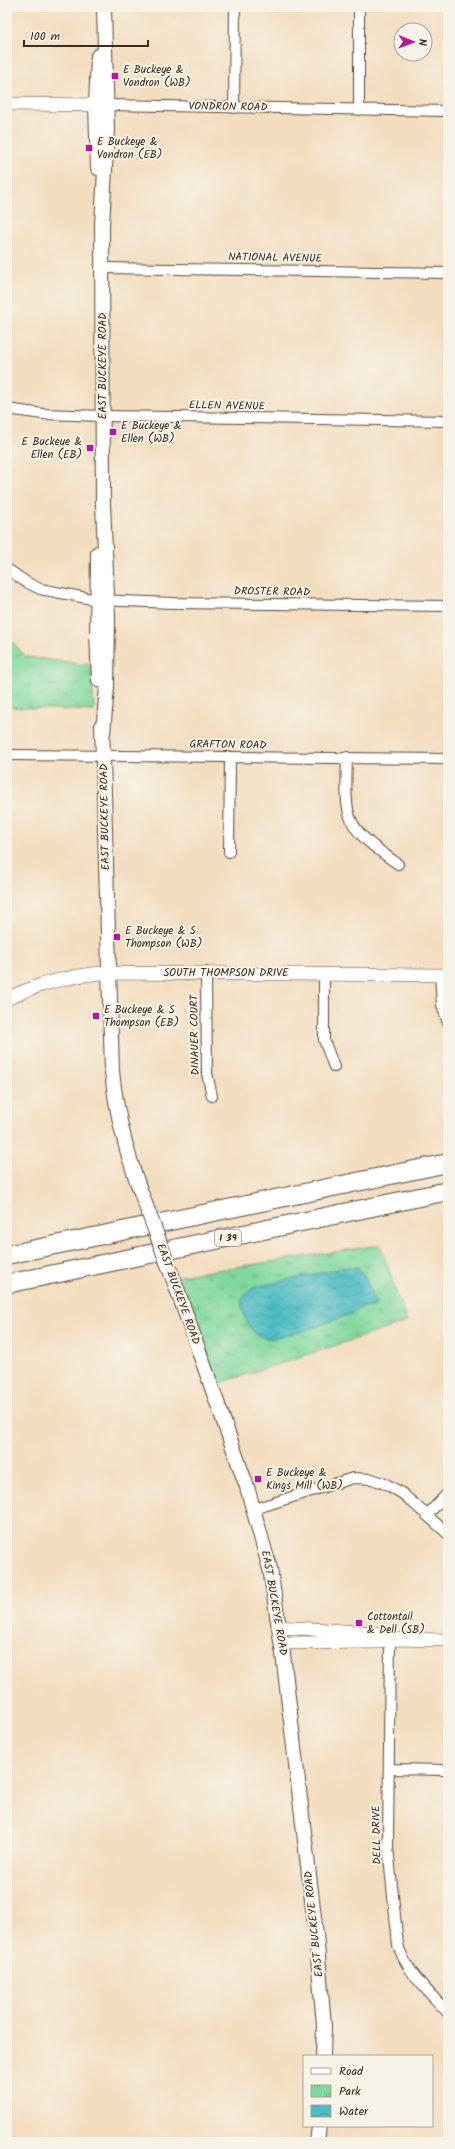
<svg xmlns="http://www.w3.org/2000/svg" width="455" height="2149" font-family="Kalam,sans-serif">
<defs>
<pattern id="park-tufts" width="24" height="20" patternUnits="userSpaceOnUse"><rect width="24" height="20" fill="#80d89e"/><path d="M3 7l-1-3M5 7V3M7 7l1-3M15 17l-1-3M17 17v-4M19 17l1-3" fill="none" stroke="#6aaf80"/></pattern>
<pattern id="water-waves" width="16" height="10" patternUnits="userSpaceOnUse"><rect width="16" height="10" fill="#4ebdc5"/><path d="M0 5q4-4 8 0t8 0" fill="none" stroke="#429a9f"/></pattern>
</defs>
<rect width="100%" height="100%" fill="#f7f3e8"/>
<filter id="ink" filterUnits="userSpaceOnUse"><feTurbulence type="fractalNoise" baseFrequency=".025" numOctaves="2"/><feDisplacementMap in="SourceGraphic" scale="8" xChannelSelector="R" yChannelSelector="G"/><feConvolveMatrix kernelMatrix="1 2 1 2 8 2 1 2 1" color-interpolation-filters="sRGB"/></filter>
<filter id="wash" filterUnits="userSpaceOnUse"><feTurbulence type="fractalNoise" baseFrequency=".012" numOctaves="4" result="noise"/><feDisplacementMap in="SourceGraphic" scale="16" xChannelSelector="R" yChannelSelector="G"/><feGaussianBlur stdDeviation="0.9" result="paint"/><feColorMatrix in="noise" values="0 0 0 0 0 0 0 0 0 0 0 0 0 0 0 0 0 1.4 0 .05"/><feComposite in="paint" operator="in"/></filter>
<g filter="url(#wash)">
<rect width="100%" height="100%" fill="#f3ddbf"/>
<path fill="url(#park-tufts)" stroke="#5e815e" d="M7,636L26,657L92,665L94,711L7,707Z
M380,1245L407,1322L217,1384L178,1276Z"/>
<path fill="url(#water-waves)" stroke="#447472" d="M348,1267H358L366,1278L373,1299L377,1302L374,1307H361L354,1313C337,1318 280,1342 265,1338C249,1334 244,1317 241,1302L245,1294L255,1287Z"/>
</g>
<g filter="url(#ink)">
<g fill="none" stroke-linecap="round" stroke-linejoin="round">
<g stroke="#574536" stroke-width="12">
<path id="minor" d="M107,105L448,111
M234,108L235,7
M359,110V7
M102,268L448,273
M7,409L43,414L103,416L448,421
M7,569L26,582L40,589L97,600L174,603L448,606
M7,755L448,759
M347,757C345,822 344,826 398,864
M229,852L230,757
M206,972L207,1073L212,1096
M324,974V1040L334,1067
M440,975L442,1005L448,1023
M254,1509L353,1478L372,1479L388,1485L403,1494L448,1534
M427,1515L448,1493
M390,1639L388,1847L398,1945C407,1973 429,1992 448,2013
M389,1769L448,1770"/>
</g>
<g stroke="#574536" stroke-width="14">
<path id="tertiary" d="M7,104L107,105
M7,999C35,985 70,976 101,973L448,975
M278,1627L378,1633L390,1639
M281,1643L378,1642L390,1639L448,1640"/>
</g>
<g stroke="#574536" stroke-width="16">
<path id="secondary" d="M98,56L96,105L98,168
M98,553L97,634L99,680
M102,725L112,1071C116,1113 125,1148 139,1187
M103,733L107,687L108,617L103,505L102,226L107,130L104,7
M177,1289L247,1487L270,1569L283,1654L316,1934L324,2025L323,2056
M317,2142L319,2126"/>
</g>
<g stroke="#574536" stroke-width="20">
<path id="motorway" d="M7,1255L448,1163
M7,1284L448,1191"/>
</g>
<use href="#minor" stroke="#fff" stroke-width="10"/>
<use href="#tertiary" stroke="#fff" stroke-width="13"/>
<use href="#secondary" stroke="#fff" stroke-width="14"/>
<use href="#motorway" stroke="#fff" stroke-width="18"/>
<g stroke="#574536" stroke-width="16" stroke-linecap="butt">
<path id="secondary-bridge" d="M139,1187L177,1289"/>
</g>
<use href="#secondary-bridge" stroke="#fff" stroke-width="14"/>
</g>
</g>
<g fill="#b5179e" stroke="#f7f3e8" stroke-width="1.5">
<rect x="111" y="72" width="8" height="8" rx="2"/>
<rect x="85" y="144" width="8" height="8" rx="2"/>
<rect x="109" y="428" width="8" height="8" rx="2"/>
<rect x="86" y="444" width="8" height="8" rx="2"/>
<rect x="113" y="933" width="8" height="8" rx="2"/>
<rect x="92" y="1012" width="8" height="8" rx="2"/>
<rect x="254" y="1475" width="8" height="8" rx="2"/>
<rect x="355" y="1619" width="8" height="8" rx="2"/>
</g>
<g text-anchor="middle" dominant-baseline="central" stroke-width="4" stroke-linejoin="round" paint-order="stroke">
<rect fill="#f7f3e8" stroke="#73665b" stroke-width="1" x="215" y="1230" width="26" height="16" rx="3"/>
<g font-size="10" font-weight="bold" fill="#3b2a1e">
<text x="228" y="1238">I 39</text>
</g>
<g font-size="11" fill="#3b2a1e" stroke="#f7f3e8" text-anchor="start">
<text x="123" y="70">E Buckeye &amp;<tspan x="123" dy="13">Vondron (WB)</tspan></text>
<text x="97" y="142">E Buckeye &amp;<tspan x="97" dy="13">Vondron (EB)</tspan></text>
<text x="121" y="426">E Buckeye &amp;<tspan x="121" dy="13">Ellen (WB)</tspan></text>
<text x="82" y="442" text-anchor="end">E Buckeye &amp;<tspan x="82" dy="13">Ellen (EB)</tspan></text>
<text x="125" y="931">E Buckeye &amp; S<tspan x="125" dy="13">Thompson (WB)</tspan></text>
<text x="104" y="1010">E Buckeye &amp; S<tspan x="104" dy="13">Thompson (EB)</tspan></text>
<text x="266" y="1473">E Buckeye &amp;<tspan x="266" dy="13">Kings Mill (WB)</tspan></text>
<text x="367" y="1617">Cottontail<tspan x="367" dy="13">&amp; Dell (SB)</tspan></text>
</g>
<g font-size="11" fill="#3b2a1e" stroke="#f7f3e8">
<text transform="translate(228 107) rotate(1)">VONDRON ROAD</text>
<text transform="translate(275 258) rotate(1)">NATIONAL AVENUE</text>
<text transform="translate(103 366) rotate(-90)">EAST BUCKEYE ROAD</text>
<text transform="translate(227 406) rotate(1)">ELLEN AVENUE</text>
<text transform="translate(272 592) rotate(1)">DROSTER ROAD</text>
<text transform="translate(228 745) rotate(1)">GRAFTON ROAD</text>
<text transform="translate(105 817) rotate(-91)">EAST BUCKEYE ROAD</text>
<text x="226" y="973">SOUTH THOMPSON DRIVE</text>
<text transform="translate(195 1035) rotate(-91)">DINAUER COURT</text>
<text transform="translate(178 1294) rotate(70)">EAST BUCKEYE ROAD</text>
<text transform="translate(274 1603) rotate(80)">EAST BUCKEYE ROAD</text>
<text transform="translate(377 1835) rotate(-91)">DELL DRIVE</text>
<text transform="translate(314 1924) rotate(-96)">EAST BUCKEYE ROAD</text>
</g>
</g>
<rect width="455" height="2149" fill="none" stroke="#f7f3e8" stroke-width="24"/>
<rect x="303" y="2055" width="130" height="72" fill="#f7f3e8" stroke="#aca397"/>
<rect x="311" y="2068" width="20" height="6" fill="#ffffff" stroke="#aca397"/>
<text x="339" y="2075" font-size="12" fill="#3b2a1e">Road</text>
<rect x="311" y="2085" width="20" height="12" fill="url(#park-tufts)" stroke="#aca397"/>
<text x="339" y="2095" font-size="12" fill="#3b2a1e">Park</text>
<rect x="311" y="2105" width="20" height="12" fill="url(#water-waves)" stroke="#aca397"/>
<text x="339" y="2115" font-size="12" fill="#3b2a1e">Water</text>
<g transform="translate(413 42) rotate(91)"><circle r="19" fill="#f7f3e8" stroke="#aca397"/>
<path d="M0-3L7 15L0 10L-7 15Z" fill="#b5179e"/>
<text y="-6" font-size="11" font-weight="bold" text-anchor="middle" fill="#3b2a1e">N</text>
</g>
<path d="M24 40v6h124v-6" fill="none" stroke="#3b2a1e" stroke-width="2"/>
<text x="30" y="40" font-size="12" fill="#3b2a1e" stroke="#f7f3e8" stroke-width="3" paint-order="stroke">100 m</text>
</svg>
